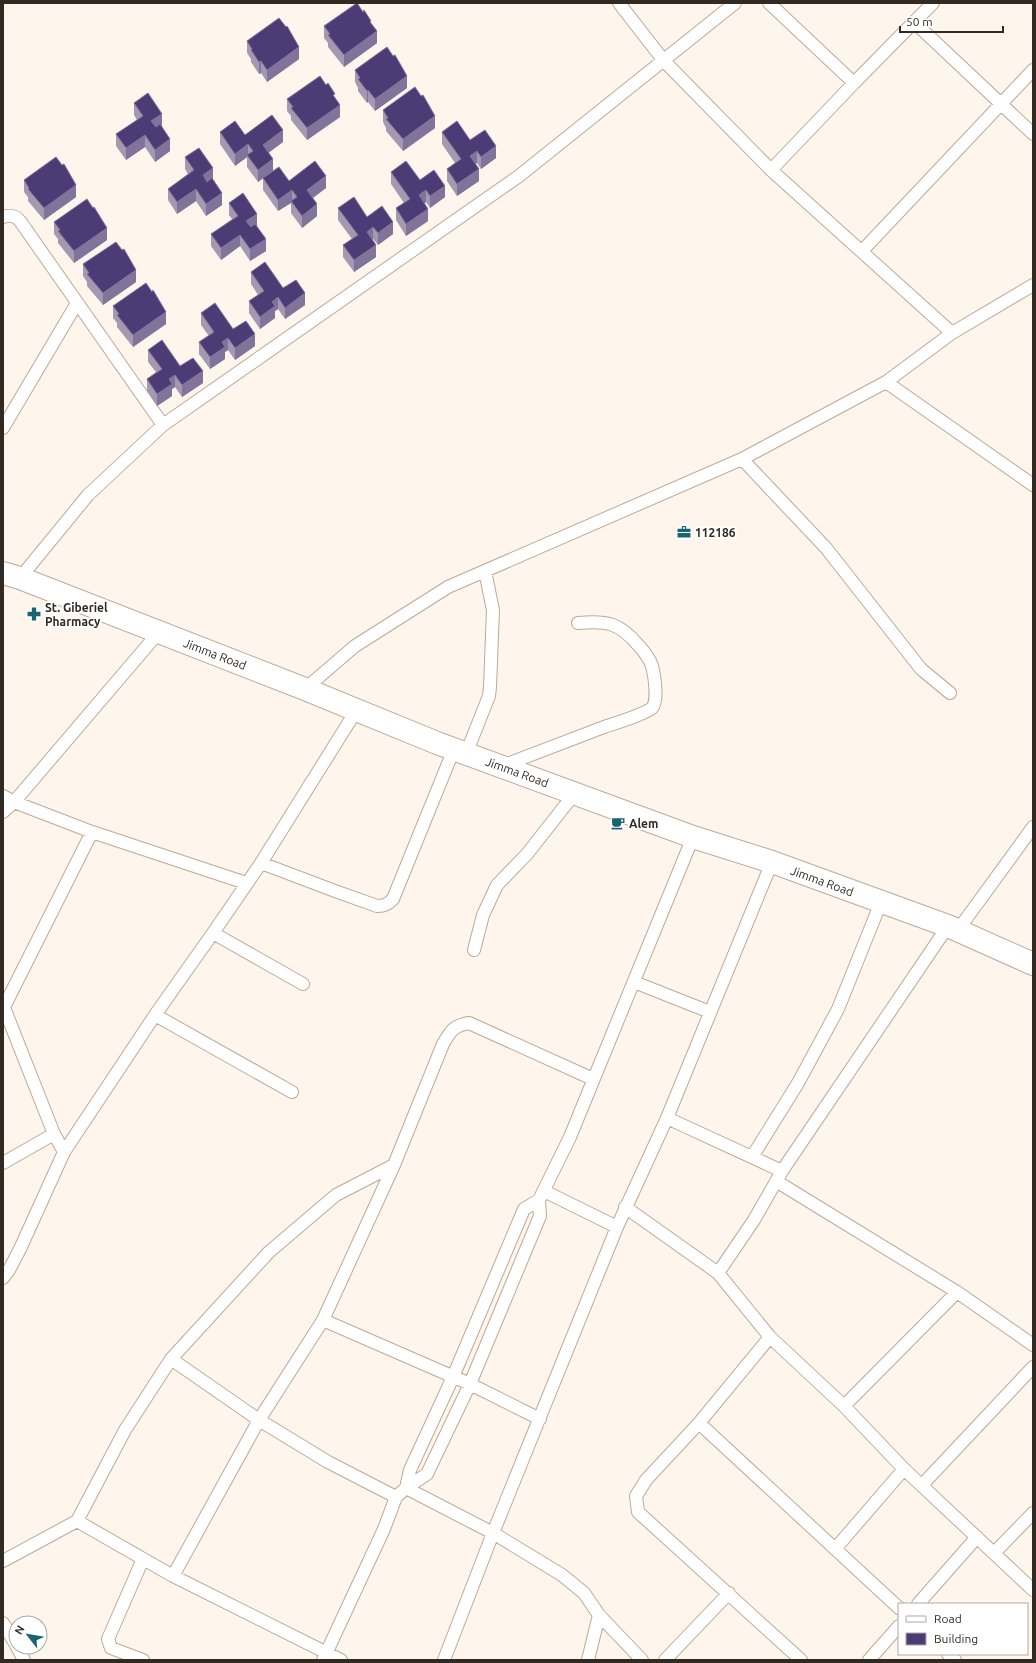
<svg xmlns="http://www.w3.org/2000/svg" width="1036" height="1663" font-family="Ubuntu,sans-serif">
<rect width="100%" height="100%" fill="#fef5ed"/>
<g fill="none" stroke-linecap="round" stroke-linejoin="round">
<g stroke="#bea996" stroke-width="14">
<path id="street" d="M619,3L664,61L771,170L952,333
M769,3L854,83L771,170
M914,22L933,3
M854,83L914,22L1033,134
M3,217C10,215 15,215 20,221L163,425
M862,251L1033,70
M886,382L1033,485
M3,428L77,303
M742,459L826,548L921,669L950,693
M20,578L88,495L163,425L519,176L735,3
M305,689L355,646L448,587L742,459L886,382L952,333L1033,285
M466,754L489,696L490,687L493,610L485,571
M502,766C536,753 570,740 604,727C616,723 643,715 652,708C659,701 654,669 650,661C647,656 643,650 639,646C620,623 607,620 578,623
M3,796L14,802L92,832L246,883
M3,812L14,802L159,632
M261,863L335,891L377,906C385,906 388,904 393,899L454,749
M958,930L1033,827
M213,933L303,984
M474,950L483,915L497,885L527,854L575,793
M634,982L710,1012
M3,1005L54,1134L64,1152
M4,1007L92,832
M155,1015L292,1092
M667,1118L782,1171
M752,1157L798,1083L838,1009L881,902
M3,1163L54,1134
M776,1181L957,1292L1033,1345
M544,1191L617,1227
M539,1200L540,1216L470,1384L427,1474L406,1488L410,1470L453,1377L524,1209Z
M539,1200L570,1137L693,837
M625,1207L718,1273L770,1337L844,1406L904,1469L1033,1590
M718,1273L754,1220L782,1171L948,926
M3,1278L9,1270L20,1249L64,1152L155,1015L213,933L261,863L356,711
M323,1320L470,1384L540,1419
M770,1337L699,1423L646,1480L636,1496L638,1512L801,1660
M171,1359L259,1420L328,1462L396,1497
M844,1406L957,1292
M699,1423L899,1608
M922,1485L1033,1367
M77,1521L173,1576L341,1660
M835,1549L904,1469
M994,1553L1033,1513
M3,1561L77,1521L125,1430L171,1359L269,1252L336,1195L394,1165
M173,1576L259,1420L323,1320L394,1165L443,1044C451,1030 453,1026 469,1023L593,1079
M918,1604L977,1537
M3,1623L16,1645
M17,1647L24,1660
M948,1654L955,1660
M143,1660L111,1648L108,1639L143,1559
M323,1660L384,1529L396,1497L406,1488L493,1533L562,1575L584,1593L599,1615L642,1660
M444,1660L493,1533L617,1227L667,1118L772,862
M588,1660L599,1615
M665,1660L729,1593
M869,1660L899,1626"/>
</g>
<g stroke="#bea996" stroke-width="24">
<path id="highway" d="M3,573L20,578L305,689L437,743L693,837L772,862L948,926L1033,964"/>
</g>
<use href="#street" stroke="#fff" stroke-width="12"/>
<use href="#highway" stroke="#fff" stroke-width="22"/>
</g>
<path fill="#a598b1" d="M371,24L377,43L344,67L328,47V43L324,38V26Z
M247,41L299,59L267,82L261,73L259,74L251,62V59L247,53Z
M355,70L407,88L375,111L368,102L367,103L358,91V88L355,82Z
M335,97L340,117L307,140L291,120V116L287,111V99Z
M134,103L162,126L170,151L155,162L145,147L126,160L116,146V134L137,120L134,115Z
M383,110L435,128L403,151L386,131V128L383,122Z
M220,132L245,135L283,142L269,152L273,170L289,181L326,188L313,198L317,216L302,228L291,213V203L278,211L263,190V178L258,182L247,167V157L235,166L220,144Z
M442,132L470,140L496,158L481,169L477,163L475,164L479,181L457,196L447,181V169L455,163L442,144Z
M185,157L213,180L222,205L206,216L196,201L177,214L168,200V189L188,174L185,169Z
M391,172L420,180L445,197L430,208L426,202L425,203L428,221L406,236L396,220V208L404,203L391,184Z
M24,180L76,197L44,220L28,201V197L24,192Z
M229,203L257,225L266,251L250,261L240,246L221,260L211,246V234L232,219L229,215Z
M338,208L367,217L393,234L378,245L373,239L372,240L376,257L354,272L343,257V245L352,239L338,220Z
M54,222L107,240L74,263L58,243V239L54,234Z
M83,264L136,282L103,305L87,286V282L83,276Z
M251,272L283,288L305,305L285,319L278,309L275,311V318L260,329L249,313V301L258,295L251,284Z
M113,306L166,324L133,347L117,327V323L113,318Z
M201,313L233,329L255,346L235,360L228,350L225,352V359L210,369L199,354V342L209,336L201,325Z
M148,350L180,366L203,383L182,397L175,387L172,389V396L157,406L147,391V379L156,372L148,362Z"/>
<path fill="#817399" d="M377,31V43L344,67V55Z
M299,47V59L267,82V70Z
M261,61V73L259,74V62Z
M407,76V88L375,111V99Z
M368,90V102L367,103V91Z
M340,105V117L307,140V128Z
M162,114V126L151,133V121Z
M435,116V128L403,151V139Z
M283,130V142L263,157V145Z
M145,135V147L126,160V148Z
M170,139V151L155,162V150Z
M248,144V156L247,155V157L235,166V154Z
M496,146V158L481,169V157Z
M477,151V163L470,168V156Z
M273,159V171L258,182V170Z
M213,168V180L203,187V175Z
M479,169V181L457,196V184Z
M326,176V188L307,202V190Z
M76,185V197L44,220V208Z
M445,186V197L430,208V196Z
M196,189V201L177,214V202Z
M292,190V202L291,201V203L278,211V200Z
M426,190V202L419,207V195Z
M222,193V205L206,216V204Z
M317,204V216L302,228V216Z
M428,209V221L406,236V224Z
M257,214V225L246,232V221Z
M393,222V234L378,245V233Z
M373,227V239L367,244V232Z
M107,228V240L74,263V251Z
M240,235V246L221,260V248Z
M266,239V251L250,261V249Z
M376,245V257L354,272V260Z
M136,270V282L103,305V293Z
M305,293V305L285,319V308Z
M278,297V309L275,311V318L260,329V317L272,302Z
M166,312V324L133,347V335Z
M255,334V346L235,360V348Z
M228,338V350L225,352V359L210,369V357L222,342Z
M203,371V383L182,397V385Z
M175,375V387L172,389V396L157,406V394L169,379Z"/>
<path fill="#4c3b75" stroke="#817399" d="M357,3L363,12L364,10L371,21L370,22L377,31L344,55L328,35L330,34L324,26Z
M279,18L286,27L287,26L299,47L267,70L261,61L259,62L251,50L252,49L247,41Z
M387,47L393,56L395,55L407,76L375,99L368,90L367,91L358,79L360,78L355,70Z
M320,76L326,85L328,83L335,94L333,95L340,105L307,128L291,108L293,107L287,99Z
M415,87L421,96L423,95L435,116L403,139L386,119L388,118L383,110Z
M148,93L162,114L151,121L156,127L160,124L170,139L155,150L145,135L126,148L116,134L143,116L134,103Z
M272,115L283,130L263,145L273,159L258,170L247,155L253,151L248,144L235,154L220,132L235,121L245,135Z
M457,121L470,140L485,130L496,146L481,157L477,151L470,156L479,169L457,184L447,169L461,159L442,132Z
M199,148L213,168L203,175L207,182L212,178L222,193L206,204L196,189L177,202L168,189L194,170L185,157Z
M56,157L62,165L64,164L76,185L44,208L28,189L29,188L24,180Z
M315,161L326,176L307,190L317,204L302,216L291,201L297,197L292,190L278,200L263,178L279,167L289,181Z
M406,161L420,180L434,170L445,186L430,196L426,190L419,195L428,209L406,224L396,208L410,199L391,172Z
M243,193L257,214L246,221L251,227L255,224L266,239L250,249L240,235L221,248L211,234L238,216L229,203Z
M354,197L367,217L382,206L393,222L378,233L373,227L367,232L376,245L354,260L343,245L358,235L338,208Z
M87,199L93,208L94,207L107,228L74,251L58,231L60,230L54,222Z
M116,242L122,250L124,249L136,270L103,293L87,274L89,273L83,264Z
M265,262L283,288L296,280L305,293L285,308L278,297L272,302L275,306L260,317L249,301L264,291L251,272Z
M146,283L152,292L153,290L166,312L133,335L117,315L119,314L113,306Z
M215,303L233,329L246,321L255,334L235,348L228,338L222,342L225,347L210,357L199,342L214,332L201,313Z
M162,340L180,366L193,358L203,371L182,385L175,375L169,379L172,384L157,394L147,379L162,369L148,350Z"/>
<defs>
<g id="office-bare" transform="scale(1.08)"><path d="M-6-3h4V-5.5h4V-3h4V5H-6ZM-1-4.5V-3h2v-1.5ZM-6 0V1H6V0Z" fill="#1a6471" stroke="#fff" stroke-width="2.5" paint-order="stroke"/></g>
<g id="pharmacy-bare" transform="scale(1.08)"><path d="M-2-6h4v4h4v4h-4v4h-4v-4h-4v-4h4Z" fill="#1a6471" stroke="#fff" stroke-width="2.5" paint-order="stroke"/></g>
<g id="cafe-bare" transform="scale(1.08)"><path d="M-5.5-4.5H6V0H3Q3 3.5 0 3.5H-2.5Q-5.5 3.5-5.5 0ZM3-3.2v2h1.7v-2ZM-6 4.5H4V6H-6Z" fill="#1a6471" stroke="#fff" stroke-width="2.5" paint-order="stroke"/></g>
</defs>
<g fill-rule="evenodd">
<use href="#office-bare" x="684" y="532"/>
<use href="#pharmacy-bare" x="34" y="614"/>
<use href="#cafe-bare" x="618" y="823"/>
</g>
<g text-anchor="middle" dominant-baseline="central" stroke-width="4" stroke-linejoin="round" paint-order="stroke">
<g font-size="12" font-weight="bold" fill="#322a22" stroke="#fff" text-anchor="start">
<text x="695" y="532">112186</text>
<text x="45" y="607">St. Giberiel<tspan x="45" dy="14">Pharmacy</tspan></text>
<text x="629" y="823">Alem</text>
</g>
<g font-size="12" fill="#322a22" stroke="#fff">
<text transform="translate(215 654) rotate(21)">Jimma Road</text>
<text transform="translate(517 772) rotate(20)">Jimma Road</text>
<text transform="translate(822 881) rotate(20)">Jimma Road</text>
</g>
</g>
<rect width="1036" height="1663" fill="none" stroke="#322a22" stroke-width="8"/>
<rect x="898" y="1603" width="130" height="52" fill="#ffffff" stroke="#adaaa7"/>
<rect x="906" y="1616" width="20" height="6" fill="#ffffff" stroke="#adaaa7"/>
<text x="934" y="1623" font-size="12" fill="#322a22">Road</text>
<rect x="906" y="1633" width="20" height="12" fill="#4c3b75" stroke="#adaaa7"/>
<text x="934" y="1643" font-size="12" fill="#322a22">Building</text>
<g transform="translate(28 1635) rotate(301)"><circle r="19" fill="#ffffff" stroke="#adaaa7"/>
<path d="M0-3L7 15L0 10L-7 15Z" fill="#1a6471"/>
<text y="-6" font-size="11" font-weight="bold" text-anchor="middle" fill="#322a22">N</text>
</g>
<path d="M900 26v6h103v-6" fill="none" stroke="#322a22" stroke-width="2"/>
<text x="906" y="26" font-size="12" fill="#322a22" stroke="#ffffff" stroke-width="3" paint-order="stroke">50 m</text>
</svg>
